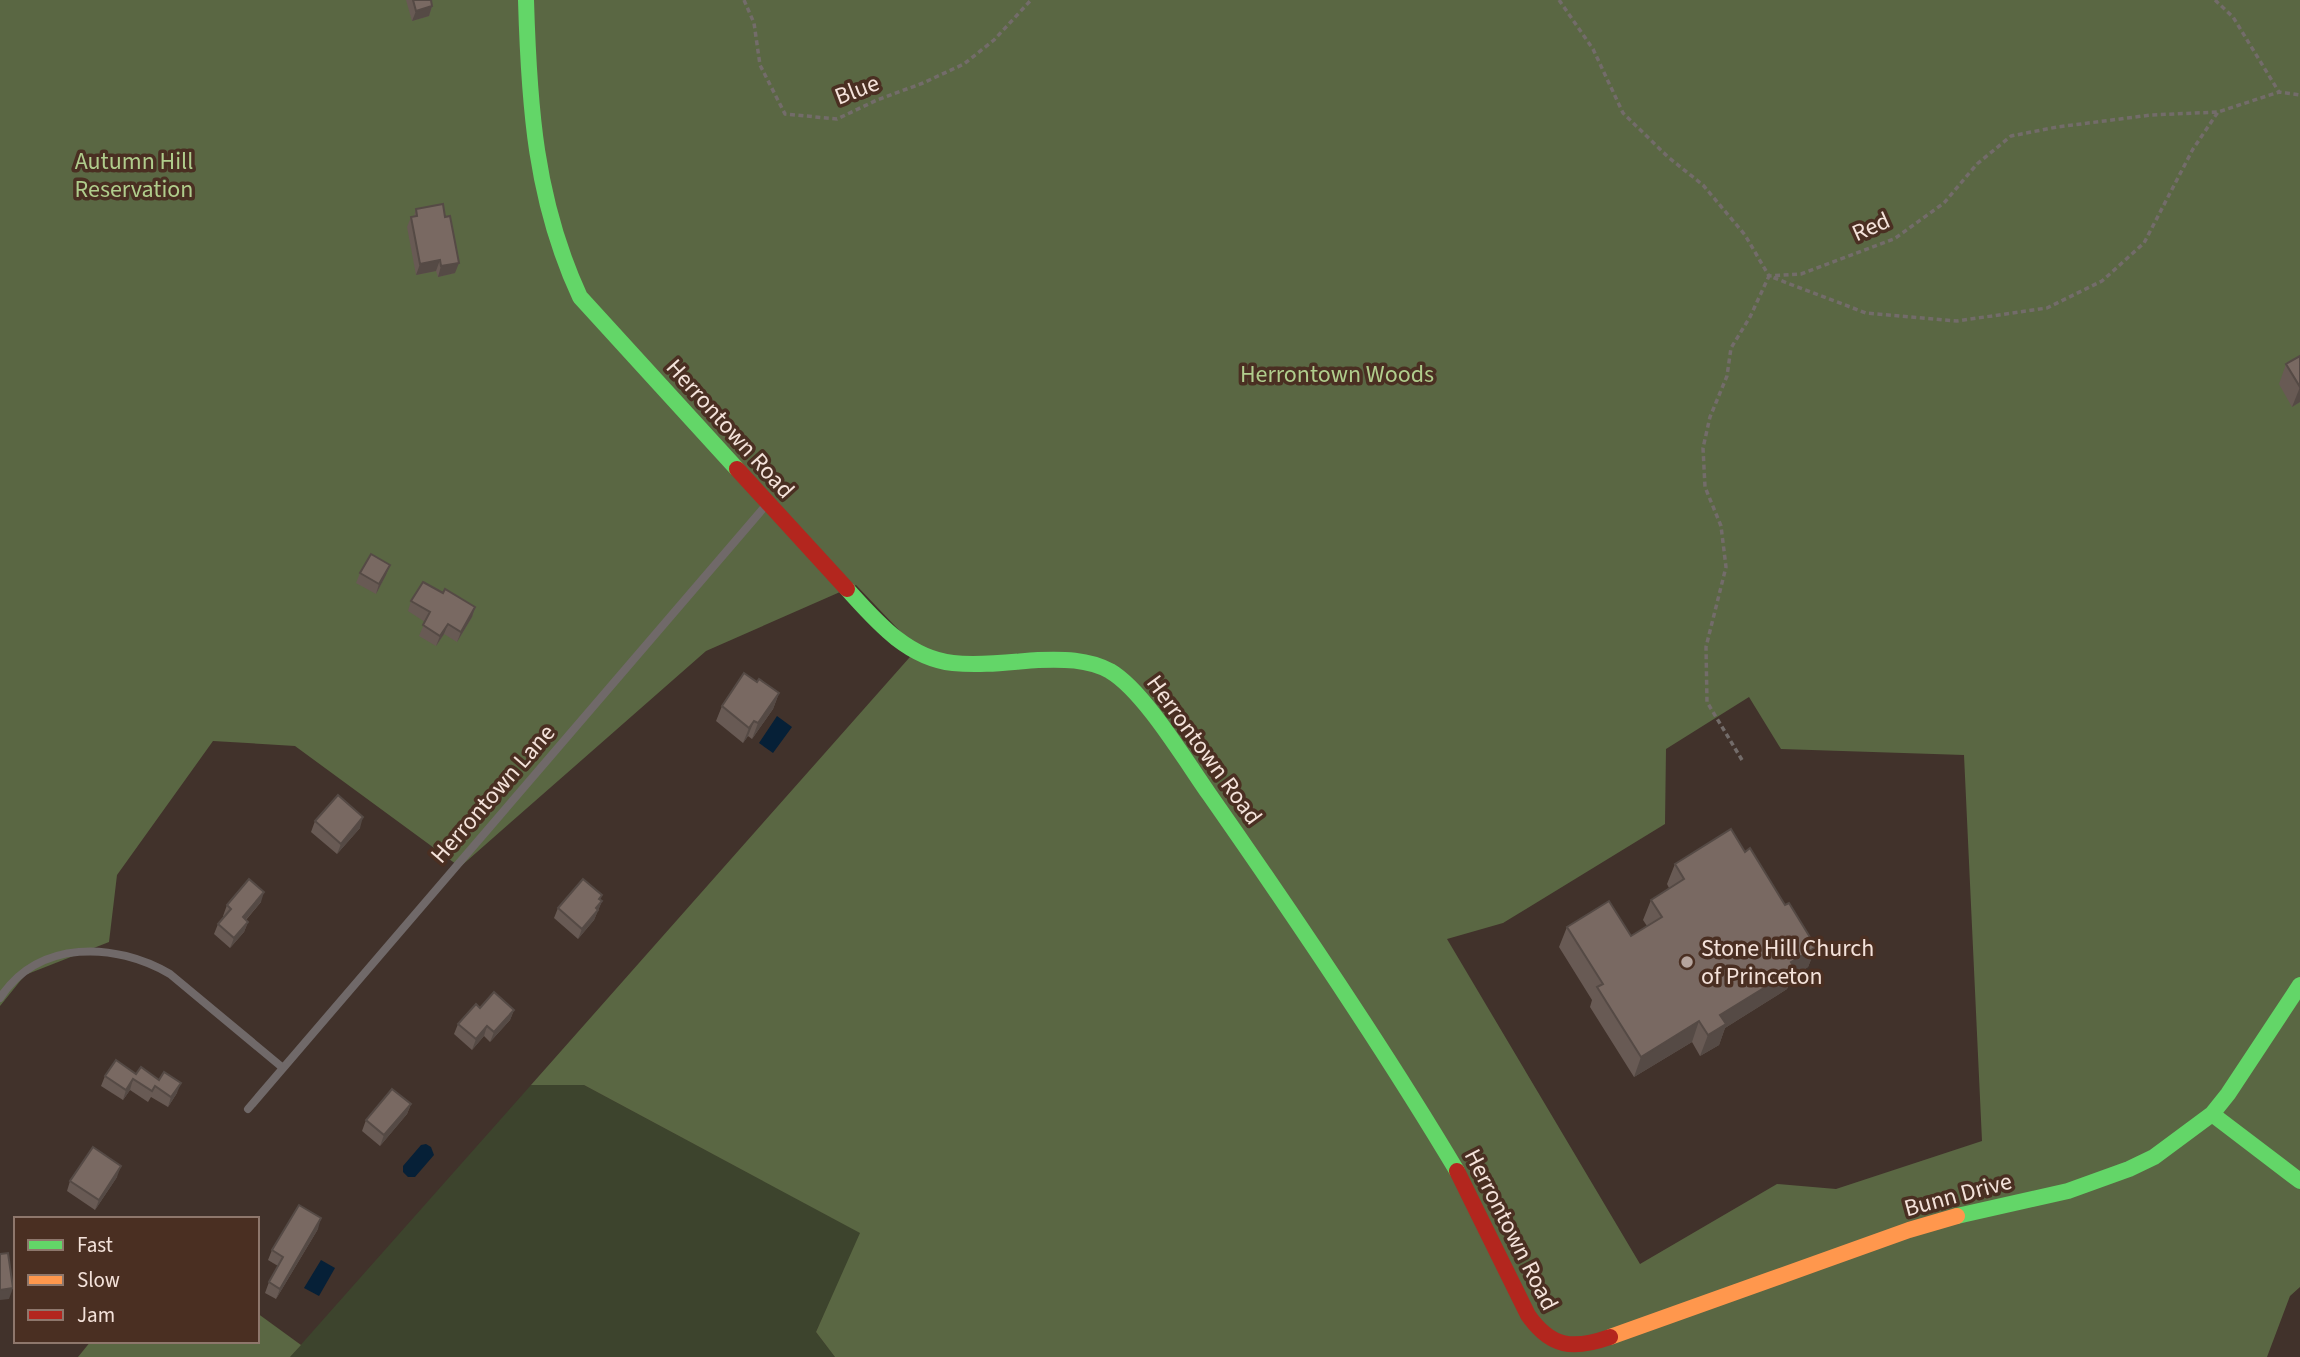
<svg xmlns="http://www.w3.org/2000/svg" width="2300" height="1357" font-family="'Source Sans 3',sans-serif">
<rect width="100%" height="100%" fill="#41322b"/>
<path fill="#3d442d" d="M531,1085H584L861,1233L816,1332L835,1357H290Z"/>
<path fill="#5a6743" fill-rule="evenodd" d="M0,0H2300V1287L2290,1296L2267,1357H835L816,1332L860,1233L584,1085H531L917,649L856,585L706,651L460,867L295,746L213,741L117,875L109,942L25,975L0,1006ZM1749,697L1781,749L1964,755L1982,1141L1836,1189L1777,1184L1640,1264L1447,939L1503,923L1665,824L1666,749Z
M257,1313L301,1345L290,1357H78L91,1341H257Z"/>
<path fill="#062037" d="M777,716L792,727L773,753L759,743Z
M426,1144L431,1147L434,1155L415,1177H408L403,1172V1166L421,1145Z
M321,1260L335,1268L319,1296L304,1288Z"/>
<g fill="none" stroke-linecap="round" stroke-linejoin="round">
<path stroke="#736c6a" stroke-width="3.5" stroke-dasharray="5 3.5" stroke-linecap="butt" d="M744,0L754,23L760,65L785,114L837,119L877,100L923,83L964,64L994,40L1031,0
M1559,0L1593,49L1623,113L1668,157L1703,185L1745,235L1769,276L1801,274L1894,239L1944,203L1977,164L2011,136L2057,127L2151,115L2218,112L2279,92L2300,95
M2215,0L2233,17L2279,92
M1742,760L1707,702L1706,647L1726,567L1721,526L1705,487L1703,448L1710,417L1727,376L1731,348L1750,317L1769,276L1866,313L1957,321L2047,308L2102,281L2144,243L2193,149L2218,112"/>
<path stroke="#706969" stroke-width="8" d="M0,998C39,939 115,942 170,974L283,1068
M248,1109L767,504"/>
<path stroke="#63d668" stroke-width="16" d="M526,0C529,105 535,200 580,297L737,469
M847,589C876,621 907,658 953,663C981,666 1010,662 1038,660C1062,659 1088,659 1110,671C1144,691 1185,760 1209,794C1295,917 1380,1042 1457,1171
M2212,1114L2300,1181
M1957,1216L2068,1191L2129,1169L2154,1157L2212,1114L2228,1094L2300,985"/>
<path stroke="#ff974d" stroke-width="16" d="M1610,1337L1909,1230L1957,1216"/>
<path stroke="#b3261e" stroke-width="16" d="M737,469L847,589
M1457,1171L1528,1315C1551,1348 1573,1350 1610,1337"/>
</g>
<path fill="#685a54" d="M406,0H431L432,6L429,16L412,21Z
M416,209L455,273L438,277L436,271L416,275L407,227L411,217L414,216Z
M2300,356V402L2292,407L2279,384L2286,364Z
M360,573L386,575L376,594L356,583Z
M443,593L475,607L472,617L457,642L444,634L436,646L419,636L425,622L408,611L411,601Z
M757,682L779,693L773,709L752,739L748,736L743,743L716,721L722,706Z
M315,821L360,828L337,854L311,832Z
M1745,852L1816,947L1808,967L1791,978L1787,989L1725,1028L1719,1045L1700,1056L1692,1042L1634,1077L1590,1007L1592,1000L1559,947L1567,927L1631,936L1647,926L1643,920L1651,900L1669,888L1667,884L1675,864Z
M600,900L602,901L594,920L578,939L554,918L558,908Z
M261,902L246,920L248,922L244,932L230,948L214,934L218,924L224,916H223L227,905Z
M480,1008L514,1010L510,1020L490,1042L484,1036L472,1050L454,1034L458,1024Z
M136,1074L177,1093L168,1107L151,1097L148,1102L130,1090L123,1100L101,1086L105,1076Z
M411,1104L407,1114L380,1146L362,1131L366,1120Z
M117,1177L95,1210L67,1191L70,1181Z
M318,1229L276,1299L265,1293L269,1282L278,1266L268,1260L272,1250Z"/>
<path fill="#554a45" d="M432,6L429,16L412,21L416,11Z
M440,260L436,271L416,275L420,264Z
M459,263L455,273L438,277L441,266Z
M2300,387V402L2292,407Z
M390,565L386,575L376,594L379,584Z
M475,607L472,617L457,642L461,632Z
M448,624L444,634L436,646L440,636Z
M779,693L773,709L752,739L758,723Z
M754,721L748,736L743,743L749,728Z
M363,817L360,828L337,854L341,844Z
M264,892L261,902L239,927L243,917Z
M602,895L599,904L602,901L594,920L578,939L582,929Z
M248,922L244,932L230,948L234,938Z
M1816,947L1808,967L1791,978L1787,989L1725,1028L1719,1045L1700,1056L1708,1035L1720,1015L1791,962Z
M514,1010L510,1020L490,1042L494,1032Z
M1699,1021L1692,1042L1634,1077L1641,1057Z
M487,1026L484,1036L472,1050L476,1039Z
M133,1079L130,1090L123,1100L126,1090Z
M181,1083L177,1093L168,1107L171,1097Z
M411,1104L407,1114L380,1146L384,1135Z
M121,1166L117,1177L95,1210L99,1200Z
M321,1218L318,1229L276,1299L280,1289Z
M13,1288L9,1299L0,1300V1290Z"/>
<path fill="#796962" stroke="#554a45" stroke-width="2" d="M413,0H431L432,6L416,11Z
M443,204L445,217L450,216L459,263L441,266L440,260L420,264L411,217L417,216L416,209Z
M2300,356V387L2286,364Z
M371,554L390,565L379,584L360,573Z
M423,582L443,593L445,589L475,607L461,632L448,624L440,636L423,625L430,612L411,601Z
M744,673L757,682L759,679L779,693L758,723L754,721L749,728L722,706Z
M338,795L363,817L341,844L315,821Z
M1731,829L1745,852L1750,848L1785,905L1789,903L1816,947L1791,962L1795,969L1720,1015L1726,1024L1708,1035L1699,1021L1641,1057L1597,987L1603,984L1567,927L1609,901L1631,936L1662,917L1651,900L1684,879L1675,864Z
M249,879L264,892L243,917L248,922L234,938L218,924L231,909L227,905Z
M583,879L602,895L599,899L602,901L596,908L598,910L582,929L558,908Z
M494,992L514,1010L494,1032L487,1026L476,1039L458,1024L476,1004L480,1008Z
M116,1060L136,1074L141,1067L159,1080L164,1072L181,1083L171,1097L155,1086L152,1091L133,1079L126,1090L105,1076Z
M392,1089L411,1104L384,1135L366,1120Z
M93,1147L121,1166L99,1200L70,1181Z
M299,1205L321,1218L280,1289L269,1282L283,1257L272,1250Z
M8,1253L13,1288L0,1290V1254Z"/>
<circle fill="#b5a49d" stroke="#4a2f22" stroke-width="2.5" cx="1687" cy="962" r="7"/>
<g text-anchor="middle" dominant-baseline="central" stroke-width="7" stroke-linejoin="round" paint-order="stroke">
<g font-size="24" fill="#f4e2da" stroke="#4a2f22">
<text transform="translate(857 90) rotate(-21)">Blue</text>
<text transform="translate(1871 227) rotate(-24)">Red</text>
<text transform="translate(730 429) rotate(48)">Herrontown Road</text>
<text transform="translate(1204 750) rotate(54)">Herrontown Road</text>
<text transform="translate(493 794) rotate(-49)">Herrontown Lane</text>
<text transform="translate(1958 1195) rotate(-15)">Bunn Drive</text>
<text transform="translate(1511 1230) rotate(63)">Herrontown Road</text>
</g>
<g font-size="24" fill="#b0cd8c" stroke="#4a2f22">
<text x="134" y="161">Autumn Hill<tspan x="134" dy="28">Reservation</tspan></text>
<text x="1337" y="374">Herrontown Woods</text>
</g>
<g font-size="24" fill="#f4e2da" stroke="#4a2f22" text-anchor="start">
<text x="1701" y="948">Stone Hill Church<tspan x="1701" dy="28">of Princeton</tspan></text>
</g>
</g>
<rect x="14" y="1217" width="245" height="126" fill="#4a2f22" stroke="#8e776c" stroke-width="2"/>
<rect x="28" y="1240" width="35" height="10" fill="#63d668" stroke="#8e776c" stroke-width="2"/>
<text x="77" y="1252" font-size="21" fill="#f4e2da">Fast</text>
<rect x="28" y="1275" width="35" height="10" fill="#ff974d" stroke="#8e776c" stroke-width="2"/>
<text x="77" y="1287" font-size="21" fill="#f4e2da">Slow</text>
<rect x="28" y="1310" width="35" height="10" fill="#b3261e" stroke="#8e776c" stroke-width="2"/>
<text x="77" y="1322" font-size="21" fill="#f4e2da">Jam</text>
</svg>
